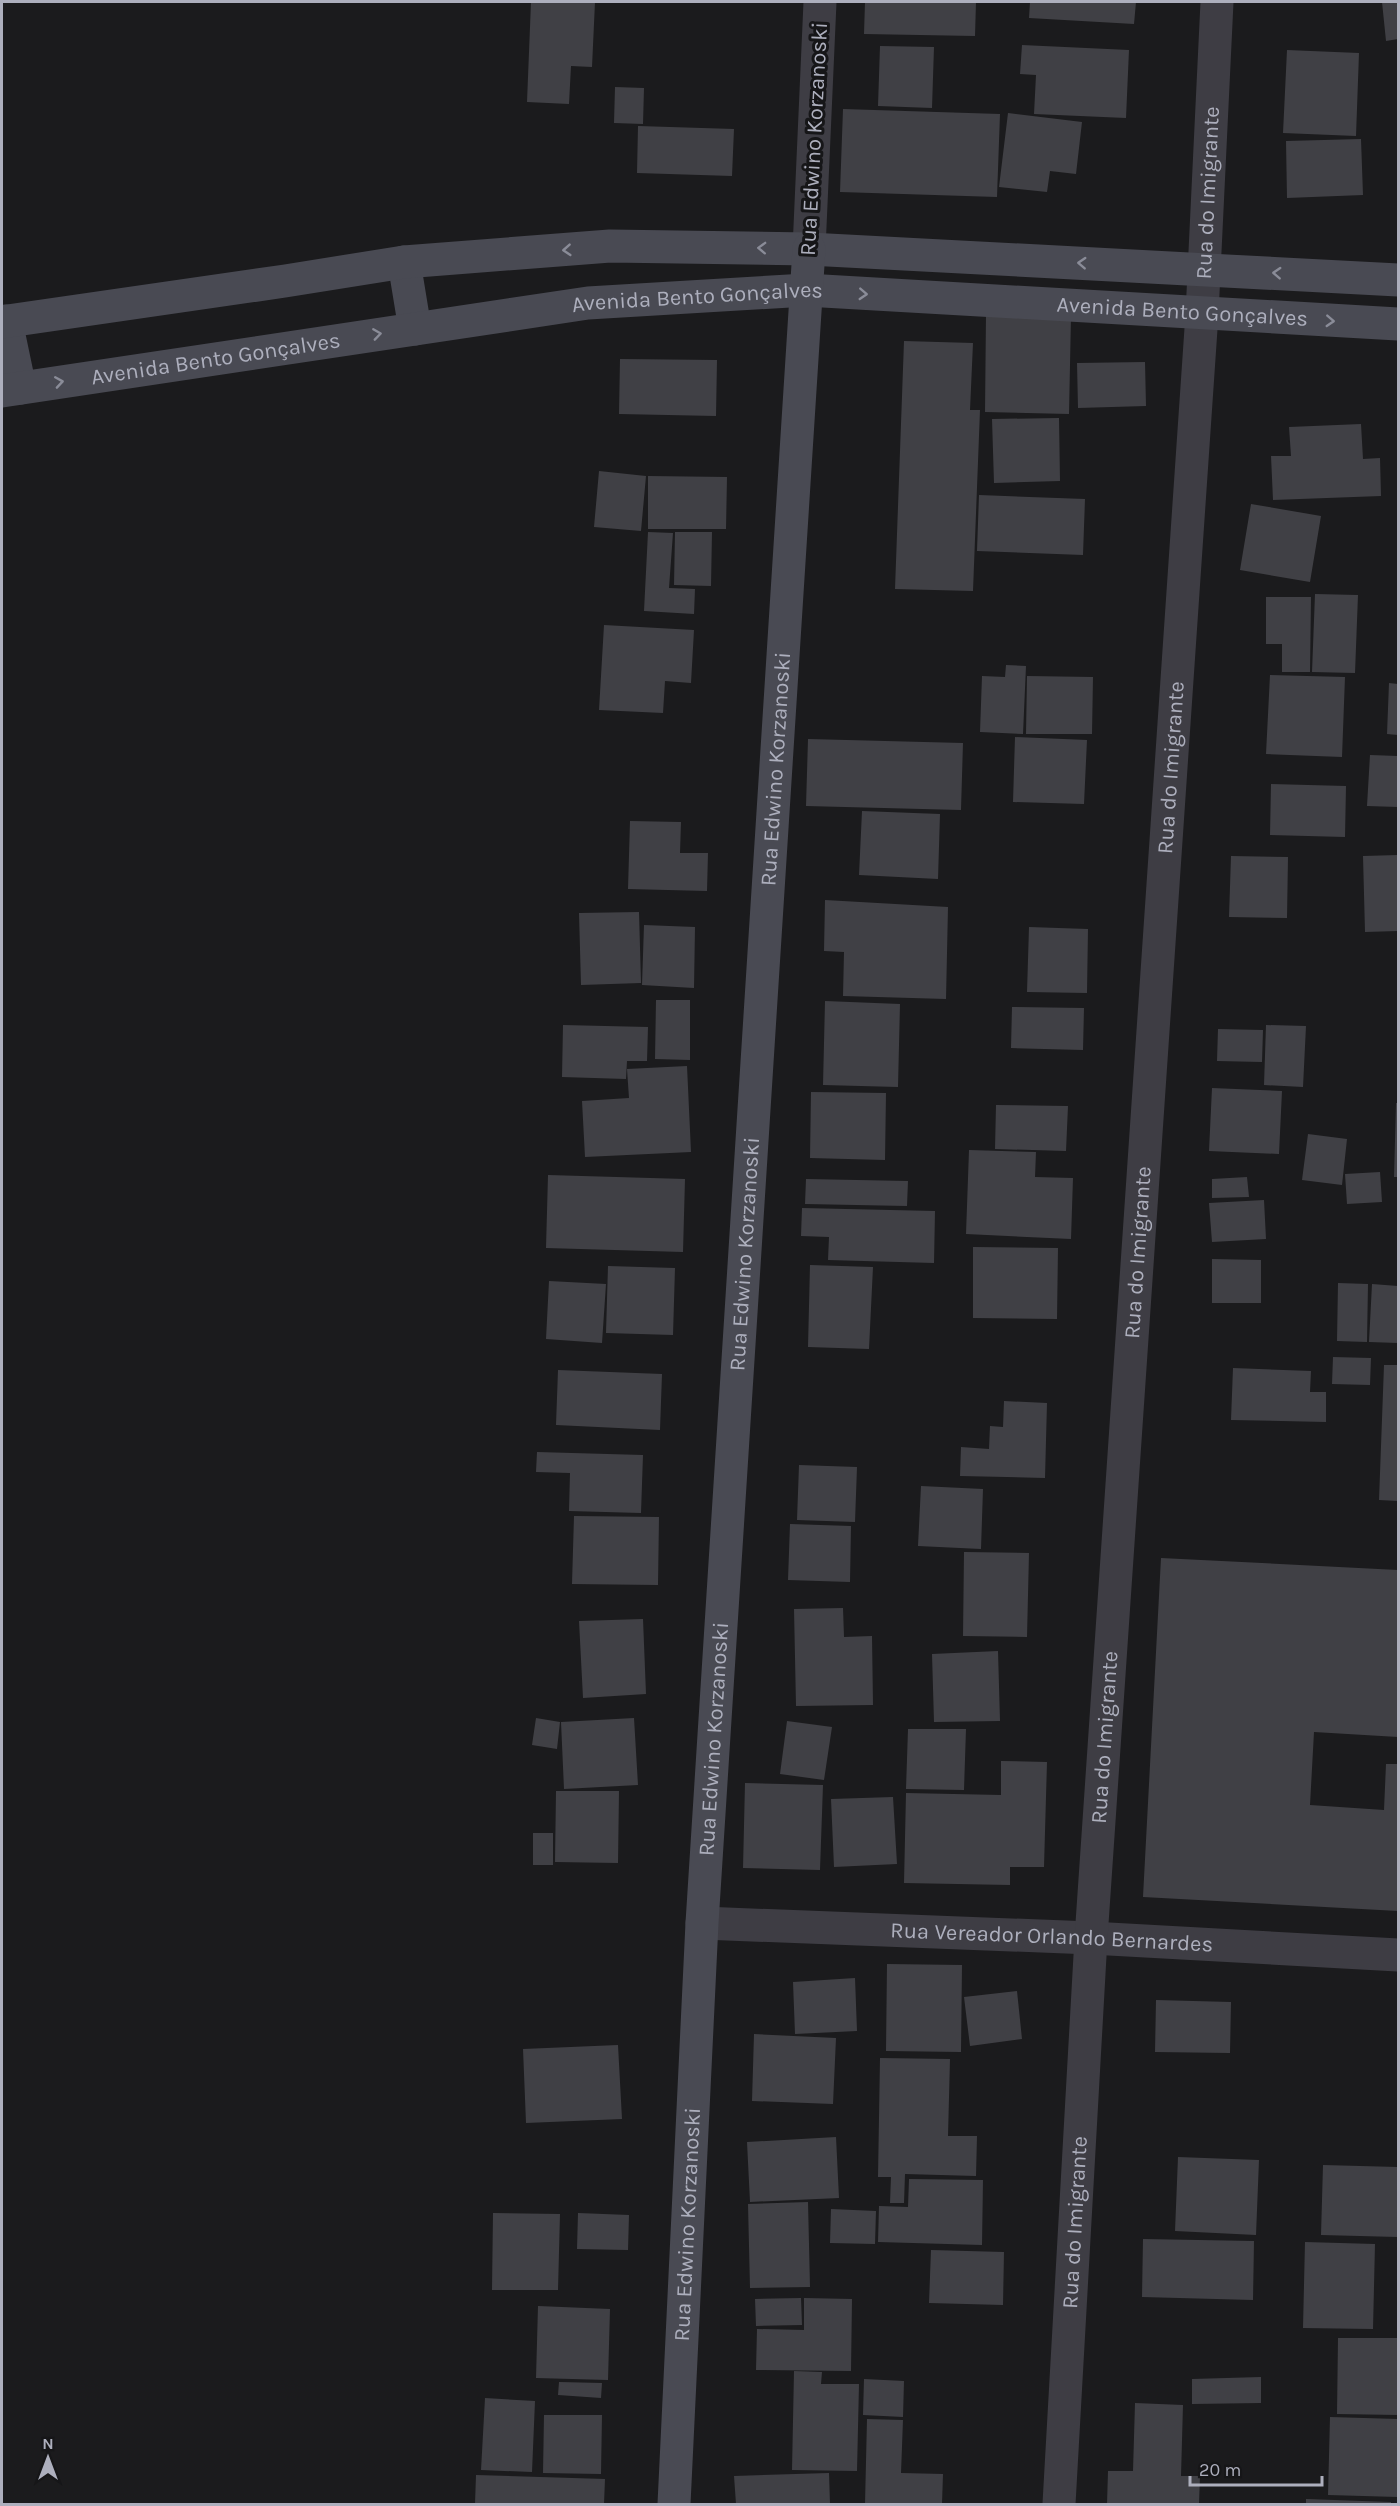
<svg xmlns="http://www.w3.org/2000/svg" width="1400" height="2506" font-family="Karla,sans-serif">
<rect width="100%" height="100%" fill="#1b1b1d"/>
<path fill="#404045" d="M531,2H595L592,67L571,66L569,104L527,102Z
M865,2H976L975,36L864,34Z
M1030,2H1136L1134,24L1029,18Z
M1382,2H1398V39L1386,41Z
M1022,45L1129,50L1126,118L1034,114L1036,75L1020,74Z
M880,46L934,47L932,108L878,106Z
M1287,50L1359,53L1356,136L1283,133Z
M615,87L644,88L643,124L614,123Z
M843,109L1000,114L997,197L840,192Z
M1008,113L1082,122L1076,174L1050,171L1047,192L999,187Z
M638,126L734,129L732,176L637,173Z
M1361,139L1363,195L1287,198L1286,141Z
M986,314L1071,316L1069,414L985,412Z
M904,341L973,343L970,410H980L973,591L895,589Z
M620,359L717,360L716,416L619,414Z
M1145,362L1146,406L1078,408L1077,363Z
M1059,418L1060,481L994,483L992,419Z
M1361,424L1363,459L1380,458L1381,496L1273,500L1271,456H1291L1289,427Z
M599,471L646,476L641,531L594,527Z
M648,476L727,477L726,529H648Z
M979,495L1085,499L1083,555L977,551Z
M1251,504L1321,516L1310,582L1240,570Z
M648,532L673,533L669,588L695,589L694,614L644,611Z
M675,532H712L711,586L674,585Z
M1315,594L1358,595L1355,673L1312,672Z
M1266,597H1311L1310,672H1282V644H1266Z
M604,625L694,630L691,683L665,681L663,713L599,710Z
M1006,665L1026,666L1023,734L980,732L982,676L1005,677Z
M1270,675L1345,677L1342,757L1266,754Z
M1027,676L1093,677L1092,734H1026Z
M1389,683L1398,684V735L1387,734Z
M1015,737L1087,740L1084,804L1013,802Z
M808,739L963,743L961,810L806,806Z
M1370,755L1398,756V807L1367,806Z
M1271,784L1346,786L1345,837L1270,835Z
M862,811L940,814L938,879L859,875Z
M630,821L681,822L680,853H708L707,891L628,889Z
M1398,855V931L1365,932L1363,856Z
M1231,856L1288,857L1287,918L1229,917Z
M825,900L948,907L946,999L843,996L844,952L824,951Z
M639,912L641,983L581,985L579,913Z
M644,925L695,927L694,988L642,985Z
M1029,927L1088,929L1087,993L1027,992Z
M656,1000H690V1060L655,1059Z
M825,1001L900,1004L898,1087L823,1085Z
M1012,1007L1084,1008L1083,1050L1011,1048Z
M563,1025L648,1027L647,1061H627L626,1079L562,1077Z
M1266,1025L1306,1026L1303,1087L1264,1085Z
M1218,1029L1263,1030L1262,1062L1217,1061Z
M687,1066L691,1152L585,1157L582,1101L629,1098L627,1069Z
M1212,1088L1282,1091L1279,1154L1209,1151Z
M811,1092L886,1093L885,1160L810,1158Z
M1396,1103H1398V1177H1394Z
M996,1105L1068,1106L1066,1151L995,1149Z
M1308,1134L1347,1139L1342,1185L1302,1180Z
M969,1150L1036,1152L1035,1177L1073,1178L1071,1239L966,1234Z
M1380,1172L1382,1202L1347,1204L1345,1174Z
M548,1175L685,1179L683,1252L546,1248Z
M1247,1177L1249,1197L1212,1198V1179Z
M806,1179L908,1181L907,1206L805,1204Z
M1264,1200L1266,1239L1212,1242L1209,1203Z
M802,1208L935,1211L934,1263L828,1260L829,1237L801,1236Z
M973,1247L1058,1248L1057,1319L973,1318Z
M1212,1259L1261,1260V1303H1212Z
M810,1265L873,1267L869,1349L808,1347Z
M608,1266L675,1268L673,1335L606,1333Z
M549,1281L606,1284L602,1343L546,1339Z
M1338,1283L1368,1284L1367,1342L1337,1341Z
M1372,1284L1398,1286V1343L1369,1342Z
M1333,1357L1371,1358L1370,1385L1332,1384Z
M1384,1365H1398V1501L1379,1500Z
M1233,1368L1311,1371L1310,1392H1326V1422L1231,1420Z
M558,1370L662,1374L660,1430L556,1425Z
M1004,1401L1047,1403L1045,1478L960,1476L961,1447L989,1449L990,1426L1003,1427Z
M537,1452L643,1455L641,1513L569,1511L570,1473L536,1472Z
M799,1465L857,1467L855,1522L797,1520Z
M921,1486L983,1489L981,1549L918,1546Z
M574,1516L659,1517L658,1585L572,1584Z
M790,1524L851,1526L850,1582L788,1580Z
M964,1552L1029,1553L1027,1637L963,1636Z
M1161,1558L1398,1570V1737L1314,1732L1310,1805L1384,1810L1386,1764H1398V1911L1143,1897Z
M843,1608L844,1637L872,1636L873,1705L796,1706L794,1609Z
M643,1619L646,1694L583,1698L579,1621Z
M998,1651L1000,1721L934,1722L932,1654Z
M536,1718L560,1722L557,1749L532,1745Z
M634,1718L638,1785L564,1789L561,1722Z
M787,1721L832,1727L824,1780L780,1774Z
M908,1729H966L964,1790L906,1789Z
M1001,1761L1047,1762L1044,1867H1010V1885L904,1883L906,1793L1001,1795Z
M745,1783L823,1785L820,1870L743,1868Z
M556,1791H619L618,1863L555,1862Z
M893,1797L897,1864L834,1867L831,1799Z
M533,1833H553V1865H533Z
M887,1964L962,1965L961,2052L886,2051Z
M855,1978L857,2031L795,2034L793,1982Z
M1017,1991L1022,2039L970,2046L964,1997Z
M1156,2000L1231,2002L1230,2053L1155,2052Z
M754,2034L836,2038L833,2104L752,2101Z
M618,2045L622,2119L526,2123L523,2049Z
M880,2058L950,2059L948,2136H977L976,2176L905,2174L904,2203H890L891,2177H878Z
M836,2137L839,2198L750,2202L747,2142Z
M1178,2157L1259,2160L1256,2235L1175,2231Z
M1323,2165L1398,2167V2237L1321,2235Z
M909,2179L983,2180L982,2245L878,2242L879,2206L908,2207Z
M808,2202L810,2287L750,2288L748,2204Z
M831,2209L876,2211L875,2244L830,2243Z
M493,2213L560,2214L558,2290H492Z
M578,2213L629,2215L628,2250L577,2249Z
M1143,2239L1254,2241L1253,2300L1142,2297Z
M1305,2242L1375,2244L1373,2329L1303,2328Z
M931,2250L1004,2252L1003,2305L929,2303Z
M801,2298L802,2325L756,2326L755,2299Z
M804,2298L852,2299L851,2371L756,2370L757,2329L804,2330Z
M538,2306L610,2309L608,2380L536,2378Z
M1338,2338H1398V2415L1337,2414Z
M794,2371L822,2372L821,2384H859L857,2471L792,2470Z
M1261,2377V2403L1192,2404V2379Z
M864,2379L904,2381L903,2417L863,2415Z
M559,2382L602,2383L601,2398L558,2395Z
M485,2398L535,2401L532,2472L481,2470Z
M1135,2403L1183,2405L1181,2476H1200L1199,2504H1107L1108,2471H1133Z
M544,2415H602L601,2474L543,2473Z
M1330,2417L1398,2419V2497L1328,2495Z
M867,2419L903,2420L901,2473L943,2474L942,2504H865Z
M829,2473L830,2504H736L734,2476Z
M476,2475L605,2479L604,2504H475Z
M1306,2499L1391,2502V2504H1306Z"/>
<g fill="none" stroke-linecap="round" stroke-linejoin="round">
<g stroke="#3e3d44" stroke-width="33">
<path d="M809,249L820,2"/>
<path id="s1" d="M702,1923L1091,1938L1398,1955"/>
<path id="s2" d="M1059,2504L1091,1938L1202,314L1217,2"/>
</g>
<g stroke="#494a53" stroke-width="33">
<path d="M404,262L415,329"/>
<path d="M6,321L20,388"/>
<path d="M2,322L285,281L404,262L610,246L809,249L1398,280"/>
<path id="s3" d="M2,391L588,303L806,290L1398,324"/>
<path id="s4" d="M674,2504L702,1923L809,249"/>
</g>
</g>
<defs><path id="oneway-chevron" d="M-2-3.5L2.5 0L-2 3.5" fill="none" stroke-width="1.6" stroke-linecap="round" stroke-linejoin="round" transform="scale(1.5)"/></defs>
<g stroke="#8a8c98">
<use href="#oneway-chevron" transform="translate(762 248) rotate(-178)"/>
<use href="#oneway-chevron" transform="translate(567 250) rotate(176)"/>
<use href="#oneway-chevron" transform="translate(1082 263) rotate(-177)"/>
<use href="#oneway-chevron" transform="translate(1277 273) rotate(-177)"/>
<use href="#oneway-chevron" transform="translate(863 294) rotate(3)"/>
<use href="#oneway-chevron" transform="translate(1330 321) rotate(3)"/>
<use href="#oneway-chevron" transform="translate(377 334) rotate(-8)"/>
<use href="#oneway-chevron" transform="translate(59 382) rotate(-9)"/>
</g>
<g text-anchor="middle" dominant-baseline="central" stroke-width="6" stroke-linejoin="round" paint-order="stroke">
<g font-size="22" fill="#adafbd" stroke="#161618">
<text transform="translate(814 139) rotate(-87)">Rua Edwino Korzanoski</text>
<text stroke="none"><textPath href="#s2" startOffset="2316">Rua do Imigrante</textPath></text>
<text stroke="none"><textPath href="#s3" startOffset="702">Avenida Bento Gonçalves</textPath></text>
<text stroke="none"><textPath href="#s3" startOffset="1188">Avenida Bento Gonçalves</textPath></text>
<text stroke="none"><textPath href="#s3" startOffset="216">Avenida Bento Gonçalves</textPath></text>
<text stroke="none"><textPath href="#s4" startOffset="1738">Rua Edwino Korzanoski</textPath></text>
<text stroke="none"><textPath href="#s2" startOffset="1740">Rua do Imigrante</textPath></text>
<text stroke="none"><textPath href="#s4" startOffset="1252">Rua Edwino Korzanoski</textPath></text>
<text stroke="none"><textPath href="#s2" startOffset="1254">Rua do Imigrante</textPath></text>
<text stroke="none"><textPath href="#s4" startOffset="766">Rua Edwino Korzanoski</textPath></text>
<text stroke="none"><textPath href="#s2" startOffset="768">Rua do Imigrante</textPath></text>
<text stroke="none"><textPath href="#s1" startOffset="350">Rua Vereador Orlando Bernardes</textPath></text>
<text stroke="none"><textPath href="#s4" startOffset="280">Rua Edwino Korzanoski</textPath></text>
<text stroke="none"><textPath href="#s2" startOffset="282">Rua do Imigrante</textPath></text>
</g>
</g>
<rect width="1400" height="2506" fill="none" stroke="#adafbd" stroke-width="6"/>
<g transform="translate(48 2458)" stroke="#161618" stroke-width="4.5" paint-order="stroke">
<path d="M0-4.5L10 22L0 15L-10 22Z" fill="#adafbd"/>
<text y="-9" font-size="16" font-weight="bold" text-anchor="middle" fill="#adafbd">N</text>
</g>
<path d="M1190 2476v9h132v-9" fill="none" stroke="#adafbd" stroke-width="3"/>
<text x="1199" y="2476" font-size="18" fill="#adafbd" stroke="#161618" stroke-width="4.5" paint-order="stroke">20 m</text>
</svg>
